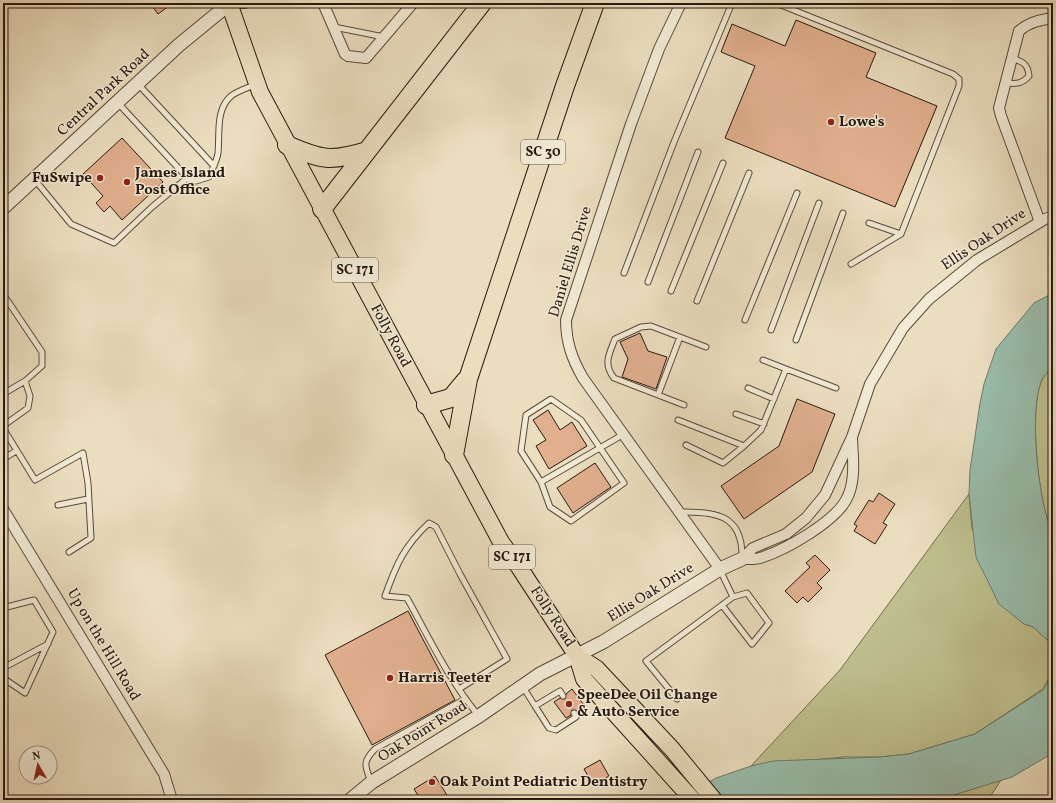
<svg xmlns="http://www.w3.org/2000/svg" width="1056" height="803" font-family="Vollkorn,serif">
<rect width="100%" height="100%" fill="#ebdebf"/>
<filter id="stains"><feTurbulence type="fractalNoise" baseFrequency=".005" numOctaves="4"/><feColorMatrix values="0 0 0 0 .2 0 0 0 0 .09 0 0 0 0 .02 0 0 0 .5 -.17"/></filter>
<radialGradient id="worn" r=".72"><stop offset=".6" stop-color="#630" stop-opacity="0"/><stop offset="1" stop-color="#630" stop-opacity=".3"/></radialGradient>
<path fill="#bebf8d" stroke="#736c4f" d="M1053,367V534C1038,504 1029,412 1041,382C1043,376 1049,371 1053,367Z
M969,494L972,529L1024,624L1033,627L1053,645V671L1043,689L975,734L909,754L880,757H844L751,766L840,670Z
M1001,780L988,800H938L992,782Z"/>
<path fill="#99bdac" stroke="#6c7b6e" d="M1053,293V367C1049,371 1043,376 1041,382C1029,412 1038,504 1053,534V645L1033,627L1024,624L999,604L976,557L969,494L970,470L980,403L984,384L996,349L1034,303Z
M1053,671V753L1012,777L938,800H679L716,778L751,766L773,761L880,757L909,754L975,734L1043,690Z"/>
<path fill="#e1af8e" stroke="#281911" d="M150,3H173L158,14Z
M796,20L876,53L866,77L937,106L895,207L725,138L755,66L721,52L732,24L785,46Z
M122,138L163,182L122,220L110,206L104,212L96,203L103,196L83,174Z
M640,333L648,351L667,357L656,389L622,377L628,359L620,342Z
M797,399L835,414L812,472L744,519L721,486L779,446Z
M548,410L560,430L572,422L587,446L549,469L536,446L546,440L533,420Z
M595,463L611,487L573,513L557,488Z
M879,493L895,504L883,523L887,525L875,544L854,531L857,526L854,524L869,500L873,502Z
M815,555L830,570L817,583L822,588L808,602L803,597L797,603L785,591L810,567L806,563Z
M408,611L455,700L372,745L325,655Z
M572,689L584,705L577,711L572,710L571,715L566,718L554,702L560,698L565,699L566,694Z
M600,760L609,776L593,785L584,769Z
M435,776L450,800H421L414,789Z"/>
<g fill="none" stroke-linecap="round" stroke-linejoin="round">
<g stroke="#594a3c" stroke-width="7">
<path id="service" d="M776,3L953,74L959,79V86L901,234L851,264
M334,27L384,37
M1006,83C1016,84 1022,84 1029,76C1028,64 1023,62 1012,58
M138,84L214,166
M118,103L183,173L186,179L196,181L209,177C212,169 217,161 218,153C220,135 215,110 231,96C237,91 248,88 256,84
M35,180L71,224L114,243L152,207L186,179
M869,223L901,234
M624,273L674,142L732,3
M648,282L698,152
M671,291L723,163
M3,294L42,352V366L25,381L3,394
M697,301L749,173
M745,320L797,193
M771,330L819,203
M796,340L843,213
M763,360L786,369
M748,388L774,399
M658,395L680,337
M684,405L614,378C603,364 609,354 615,339L641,327L651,326L706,347
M736,414L764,424
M678,420L744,446L761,430L786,369L836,388
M3,426L28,408L30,396L25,381
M3,428L35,480L83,453L88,483L91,538L69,552
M686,445L723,463L744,446
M3,459L16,451
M541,482L550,507L571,521L624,483L581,420L551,399L526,415L521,451L541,482L624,434
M58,505L88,499
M680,512C716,511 743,515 742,558
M722,605L752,644L769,623L747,593L733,597
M3,608L34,600L53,632L25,693L3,678
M3,668L48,644
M523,687L535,706
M459,689L507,659L460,574L436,527L429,523C404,546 396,565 385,596L407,598C429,638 449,680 478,715
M563,696L560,691L535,706L549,728L556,730L576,717L574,713
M677,699L646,661L733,597L720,570
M371,782C365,766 362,762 375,749L465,699"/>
</g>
<g stroke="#594a3c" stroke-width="12">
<path id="minor" d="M229,3H245
M323,3L345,54L348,56L366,58L413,3
M681,3L659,49L631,124L566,320C566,342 572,359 583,378L720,569
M1040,222L1001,116L999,108L1019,31C1029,22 1040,20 1053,18
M3,509L164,774L172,800
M742,559L753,548L786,534L806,518L825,495L852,437L870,384L903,328L929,299L977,260L1045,219L1053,216
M742,559C748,559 757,560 763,557C787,549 834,522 846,500C856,483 853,458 852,439"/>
</g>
<g stroke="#594a3c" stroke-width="15">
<path id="tertiary" d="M3,208L179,45L229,4
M350,800L372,782L479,716L540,674L603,642L720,569L742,559"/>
</g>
<g stroke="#281911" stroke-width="18">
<path id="primary" d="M229,3L260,92L501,542L519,567L577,656L584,679L693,800
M577,656L596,668L672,749L714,800"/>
</g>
<g stroke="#281911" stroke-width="20">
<path id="motorway" d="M287,145C321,160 331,162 367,151
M322,209L482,3
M426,405L451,398L466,380
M454,455L468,379L565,86L595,3"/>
</g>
<use href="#service" stroke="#f2ead5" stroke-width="5"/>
<use href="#minor" stroke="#f2ead5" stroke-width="10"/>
<use href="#tertiary" stroke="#f2ead5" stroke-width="13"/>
<use href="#primary" stroke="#ebdebf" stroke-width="16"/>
<use href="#motorway" stroke="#ebdebf" stroke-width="18"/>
</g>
<g fill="#8f2418" stroke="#f2ead5" stroke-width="1.5">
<circle cx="831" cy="122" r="4"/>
<circle cx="100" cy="178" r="4"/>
<circle cx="127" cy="182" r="4"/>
<circle cx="390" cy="678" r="4"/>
<circle cx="569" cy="704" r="4"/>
<circle cx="432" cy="782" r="4"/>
</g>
<g text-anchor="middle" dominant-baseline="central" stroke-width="3" stroke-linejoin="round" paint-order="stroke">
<g fill="#f2ead5" stroke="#65584c" stroke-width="1">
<rect x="521" y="140" width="44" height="24" rx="3"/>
<rect x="332" y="258" width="46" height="24" rx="3"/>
<rect x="489" y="545" width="46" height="24" rx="3"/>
</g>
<g font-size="14" font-weight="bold" fill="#281911">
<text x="543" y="152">SC 30</text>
<text x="355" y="270">SC 171</text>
<text x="512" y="557">SC 171</text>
</g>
<g font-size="15" fill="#281911" stroke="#f2ead5">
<text transform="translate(104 93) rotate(-43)">Central Park Road</text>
<text transform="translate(984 240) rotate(-34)">Ellis Oak Drive</text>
<text transform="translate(571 262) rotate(-73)">Daniel Ellis Drive</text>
<text transform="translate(390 336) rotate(62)">Folly Road</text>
<text transform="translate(651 593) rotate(-32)">Ellis Oak Drive</text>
<text transform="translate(552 617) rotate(57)">Folly Road</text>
<text transform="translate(103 645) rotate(59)">Up on the Hill Road</text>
<text transform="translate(423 732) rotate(-32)">Oak Point Road</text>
</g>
<g font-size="15" font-weight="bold" fill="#281911" stroke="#f2ead5" text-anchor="start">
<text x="839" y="122">Lowe's</text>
<text x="135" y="173">James Island<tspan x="135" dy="17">Post Office</tspan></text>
<text x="92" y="178" text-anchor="end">FuSwipe</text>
<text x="398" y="678">Harris Teeter</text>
<text x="577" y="695">SpeeDee Oil Change<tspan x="577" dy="17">&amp; Auto Service</tspan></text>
<text x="440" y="782">Oak Point Pediatric Dentistry</text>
</g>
</g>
<rect width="1056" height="803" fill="none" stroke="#ebdebf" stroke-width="16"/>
<rect x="4" y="4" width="1048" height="795" fill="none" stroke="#281911" stroke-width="2"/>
<rect x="8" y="8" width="1040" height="787" fill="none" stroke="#281911"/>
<g transform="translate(38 765) rotate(351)"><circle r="19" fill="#f2ead5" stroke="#a19687"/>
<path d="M0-3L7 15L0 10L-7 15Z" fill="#8f2418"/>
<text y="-6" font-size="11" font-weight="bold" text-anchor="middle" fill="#281911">N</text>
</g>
<rect width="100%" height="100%" filter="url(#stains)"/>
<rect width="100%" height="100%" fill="url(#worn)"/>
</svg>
